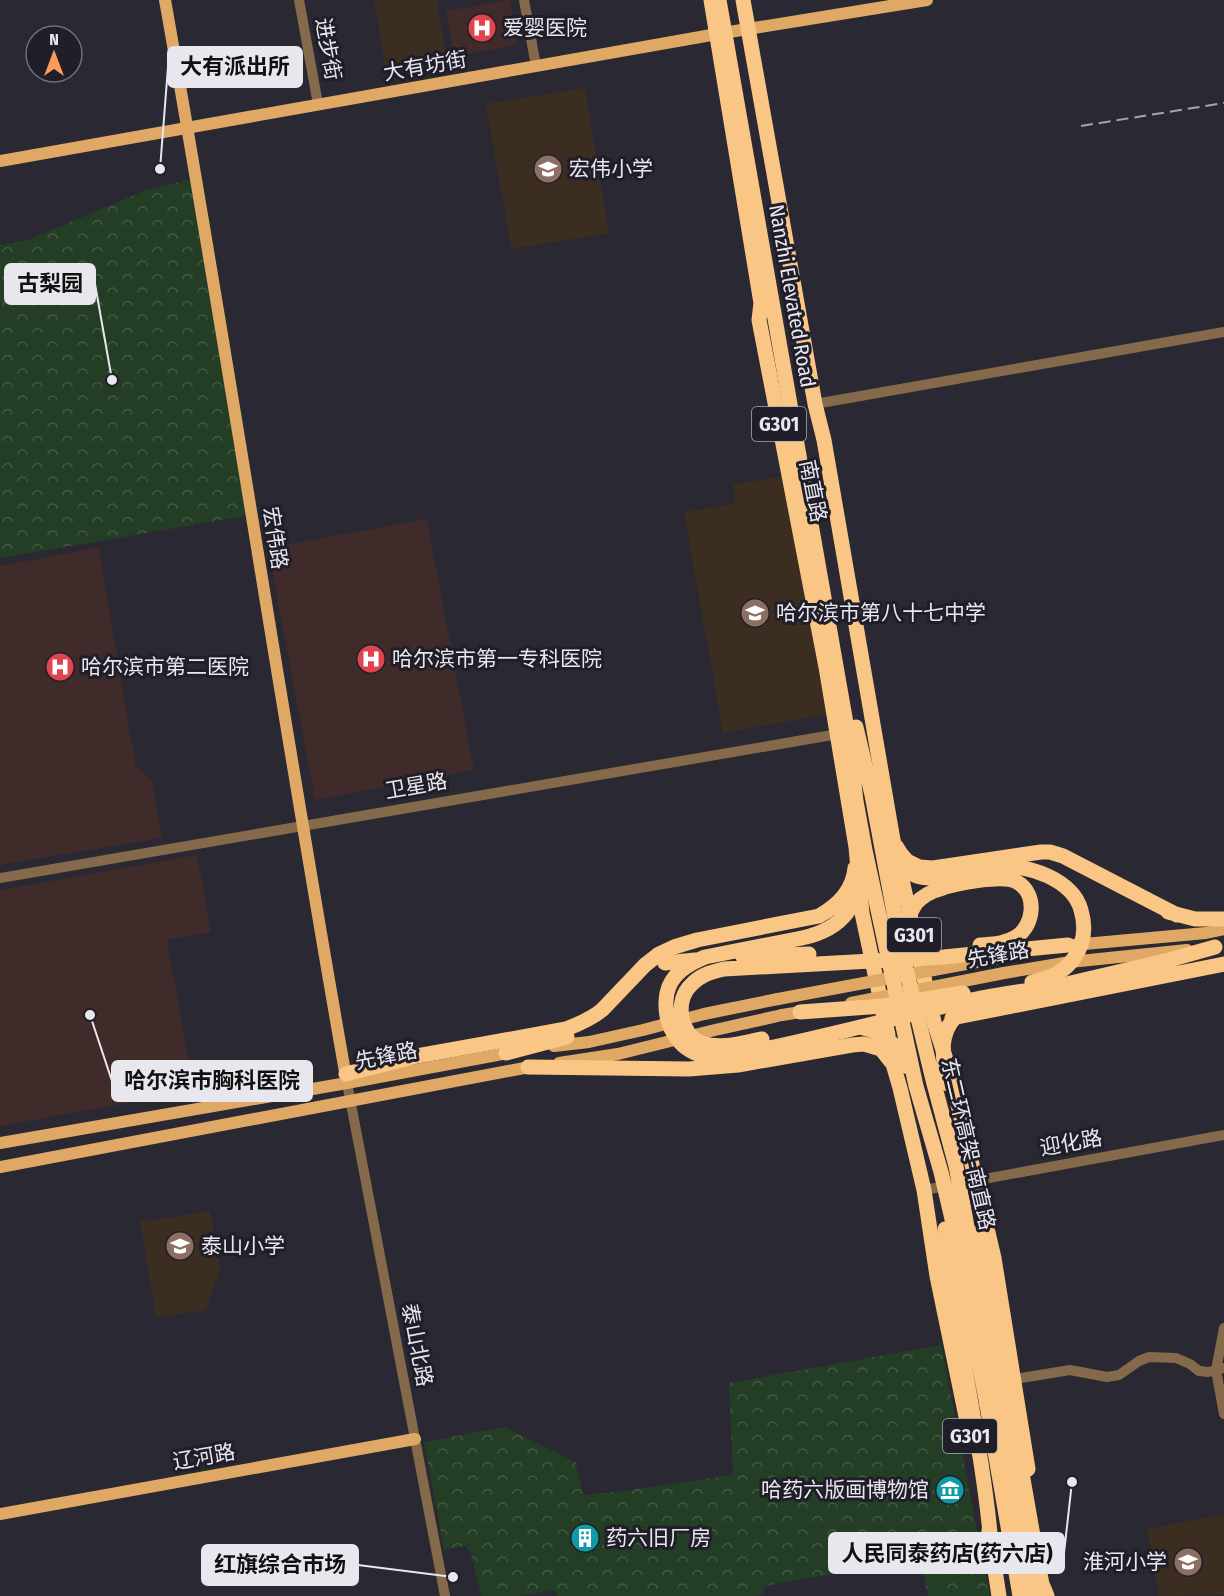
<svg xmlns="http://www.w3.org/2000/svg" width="1224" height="1596" font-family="'Fira Sans Condensed','Noto Sans SC',sans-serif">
<defs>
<pattern id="park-crowns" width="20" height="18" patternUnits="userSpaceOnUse" patternTransform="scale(1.5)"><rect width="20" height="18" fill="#243d25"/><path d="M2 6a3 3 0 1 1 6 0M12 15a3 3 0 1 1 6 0" fill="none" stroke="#445945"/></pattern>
</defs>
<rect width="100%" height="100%" fill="#2a2832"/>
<path fill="#3c2d21" d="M374,0H437L446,55L385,65Z
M585,88L609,233L511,249L486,104Z
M784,476L827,714L723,733L684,512L735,504L733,485Z
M210,1211L220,1271L206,1310L156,1318L140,1222Z
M1224,1514V1595L1159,1596L1147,1529Z"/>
<path fill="#3f2b2a" d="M510,0L517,45L454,56L446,11Z
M427,519L474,770L315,800L268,548Z
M99,547L136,767L152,781L162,838L0,865V566Z
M197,855L211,932L167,940L194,1091L0,1126V890Z"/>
<path fill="url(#park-crowns)" d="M192,179L246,516L0,558V245L28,240L146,190Z
M941,1345L990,1596H928L920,1559L764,1586V1594L754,1596H557L555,1590L520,1596H481L470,1550H467L466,1546L444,1550L424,1442L504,1427L576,1462L583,1495L624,1491L733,1475L729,1383Z"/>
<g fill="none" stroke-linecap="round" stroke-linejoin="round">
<path stroke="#846a4a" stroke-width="10" d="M299,0L318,104
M524,0L536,66
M815,404L1224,332
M0,878L838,734
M347,1083L445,1596
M924,1190L1224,1135
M1224,1328L1216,1370L1224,1414
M1015,1379L1070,1370L1107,1377L1119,1375L1139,1361L1149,1357L1176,1358L1190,1364L1199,1371L1208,1372L1224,1368"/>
<path stroke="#dfa965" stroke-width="12" d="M165,0C229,360 283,723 347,1083
M0,161L717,34L927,0
M1073,945L1206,933L1224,929
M1004,973L1070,962L1187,950
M554,1046L589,1042L643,1030L704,1014L778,999
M559,1063L618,1054L715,1030L782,1015
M0,1143L347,1083L513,1052
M0,1167L535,1066
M0,1514L415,1439"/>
<path stroke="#fac685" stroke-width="15" d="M711,0L761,303L759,320L826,667L856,847L862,913L888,1035L881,1049
M743,0L815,404L824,440L893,840L934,1022L951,1075L994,1258L1028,1469
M896,846L901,854L907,861L919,867L933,868L1041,852H1050L1063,856L1177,915
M1168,912L1195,919H1224
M994,952L1068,945
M1058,986L1169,960L1215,947
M952,1018L1224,964
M506,1053L567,1037
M528,1067L689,1069L738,1065L852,1045L864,1044L881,1049L893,1064L900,1088L924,1190L937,1276L970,1436
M346,1074L417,1056L566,1029C579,1024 591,1019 602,1010L645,965L659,954L674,947L697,940L819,916C837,906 853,891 855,868
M999,1403L1034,1596
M987,1405L1020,1596
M989,1531L999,1596"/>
<path stroke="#a6a4ac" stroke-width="2" stroke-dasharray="12 6" stroke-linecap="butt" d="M1081,126L1224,103"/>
<path stroke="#dfa965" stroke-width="12" d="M778,999L998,958
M851,1003L1004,973
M782,1015L807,1011"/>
<path stroke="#fac685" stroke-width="15" d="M719,0L849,740L856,801L865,850L916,1086L941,1172L952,1219L987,1405
M856,727L872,795L900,944L933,1080L956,1166L999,1403
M882,848C893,860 904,874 921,877C946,881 973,870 998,867C1027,863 1073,880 1081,910C1086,927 1084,944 1074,958C1064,973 1048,979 1032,982
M863,863C859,905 844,929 802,938L705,957C688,964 671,974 667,993C662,1021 676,1050 705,1056C723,1059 742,1053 760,1050C785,1045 810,1039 835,1033C884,1022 932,1008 981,998C1007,993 1032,990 1058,986
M900,942C904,929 908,915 916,903C922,897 932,891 940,889C955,883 1004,874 1017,882C1038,894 1034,926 1016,937C1005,944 992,944 980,945
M743,957L809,954
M665,963L695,960
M800,1012L883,1006L963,993
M860,1027C885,1033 897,1044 908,1067
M762,1039C744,1042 721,1050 702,1043C680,1035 674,1001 691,985C700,975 711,972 724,969L944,957L994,952
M948,1084C940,1050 938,1023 972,1004
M945,1229C954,1335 982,1438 991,1544
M976,1234L986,1268L1036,1553L1042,1584L1047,1596"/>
</g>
<defs>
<g id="hospital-disc" transform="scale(1.5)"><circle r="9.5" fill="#e0444e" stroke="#201e28"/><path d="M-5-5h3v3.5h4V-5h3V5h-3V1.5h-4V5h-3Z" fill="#fff"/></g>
<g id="school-disc" transform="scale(1.5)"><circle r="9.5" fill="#8d6e63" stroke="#201e28"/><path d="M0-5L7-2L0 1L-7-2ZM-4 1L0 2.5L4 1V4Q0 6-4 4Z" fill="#fff"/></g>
<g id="museum-disc" transform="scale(1.5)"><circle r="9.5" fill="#0f9aa8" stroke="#201e28"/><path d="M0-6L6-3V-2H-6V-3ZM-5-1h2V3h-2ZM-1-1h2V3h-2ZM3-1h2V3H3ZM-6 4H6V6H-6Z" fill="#fff"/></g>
<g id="building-disc" transform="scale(1.5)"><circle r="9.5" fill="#0f9aa8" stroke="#201e28"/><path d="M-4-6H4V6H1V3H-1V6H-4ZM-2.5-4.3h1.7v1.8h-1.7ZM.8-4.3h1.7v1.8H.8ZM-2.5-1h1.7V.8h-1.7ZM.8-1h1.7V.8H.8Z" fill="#fff"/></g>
</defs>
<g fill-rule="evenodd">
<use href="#hospital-disc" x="482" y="28"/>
<use href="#school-disc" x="548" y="169"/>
<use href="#school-disc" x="755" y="613"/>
<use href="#hospital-disc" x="371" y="659"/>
<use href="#hospital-disc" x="60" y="667"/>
<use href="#school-disc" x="180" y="1246"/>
<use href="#museum-disc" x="950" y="1490"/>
<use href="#building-disc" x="585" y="1538"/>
<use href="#school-disc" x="1188" y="1562"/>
</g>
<g text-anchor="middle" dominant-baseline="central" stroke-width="6" stroke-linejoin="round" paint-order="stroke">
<g fill="#201e28" stroke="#acabb3" stroke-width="1.5">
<rect x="752" y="407" width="54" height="34" rx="4.5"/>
<rect x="887" y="918" width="54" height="34" rx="4.5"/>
<rect x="943" y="1419" width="54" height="34" rx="4.5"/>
</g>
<g font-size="20" font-weight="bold" fill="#e8e7ee">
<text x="779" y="424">G301</text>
<text x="914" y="935">G301</text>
<text x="970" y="1436">G301</text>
</g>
<g font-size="21" fill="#e8e7ee" stroke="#201e28" text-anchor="start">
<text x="503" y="28">爱婴医院</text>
<text x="569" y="169">宏伟小学</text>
<text x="776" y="613">哈尔滨市第八十七中学</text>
<text x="392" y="659">哈尔滨市第一专科医院</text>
<text x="81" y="667">哈尔滨市第二医院</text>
<text x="201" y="1246">泰山小学</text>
<text x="929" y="1490" text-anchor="end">哈药六版画博物馆</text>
<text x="606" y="1538">药六旧厂房</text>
<text x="1167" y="1562" text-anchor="end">淮河小学</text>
</g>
<g font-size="21" fill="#e8e7ee" stroke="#201e28">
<text transform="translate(328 49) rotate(80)">进步街</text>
<text transform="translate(425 66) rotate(-10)">大有坊街</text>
<text transform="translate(792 296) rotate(80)">Nanzhi Elevated Road</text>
<text transform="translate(813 491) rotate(79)">南直路</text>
<text transform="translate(275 538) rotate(81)">宏伟路</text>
<text transform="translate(416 786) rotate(-10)">卫星路</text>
<text transform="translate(998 955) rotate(-10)">先锋路</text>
<text transform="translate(386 1056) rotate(-11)">先锋路</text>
<text transform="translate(1071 1143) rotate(-10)">迎化路</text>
<text transform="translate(968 1144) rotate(77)">东二环高架-南直路</text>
<text transform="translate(417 1345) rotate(79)">泰山北路</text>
<text transform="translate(204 1457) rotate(-10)">辽河路</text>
</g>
</g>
<path fill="none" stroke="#e8e7ee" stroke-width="2" d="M160 169L168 67M112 380L95 284M90 1015L112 1081M1072 1482L1064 1553M453 1577L358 1565"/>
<g fill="#e8e7ee" stroke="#201e28" stroke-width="2">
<circle cx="160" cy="169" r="6"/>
<circle cx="112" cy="380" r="6"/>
<circle cx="90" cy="1015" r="6"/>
<circle cx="1072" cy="1482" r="6"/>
<circle cx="453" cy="1577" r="6"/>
</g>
<g fill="#e8e7ee" stroke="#e8e7ee" stroke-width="2">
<rect x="168" y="47" width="134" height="40" rx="6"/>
<rect x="5" y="264" width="90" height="40" rx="6"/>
<rect x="112" y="1061" width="200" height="40" rx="6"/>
<rect x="829" y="1533" width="235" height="40" rx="6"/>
<rect x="202" y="1545" width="156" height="40" rx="6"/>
</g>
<g font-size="22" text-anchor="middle" font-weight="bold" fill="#111">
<text x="235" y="74">大有派出所</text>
<text x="50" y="291">古梨园</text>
<text x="212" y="1088">哈尔滨市胸科医院</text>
<text x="947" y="1561">人民同泰药店(药六店)</text>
<text x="280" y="1572">红旗综合市场</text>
</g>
<g transform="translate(54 54)"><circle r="28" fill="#201e28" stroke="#706e77" stroke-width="1.5"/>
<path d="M0-4.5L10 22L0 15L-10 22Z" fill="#ff9b59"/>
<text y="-9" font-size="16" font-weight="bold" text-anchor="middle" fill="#e8e7ee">N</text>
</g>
</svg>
